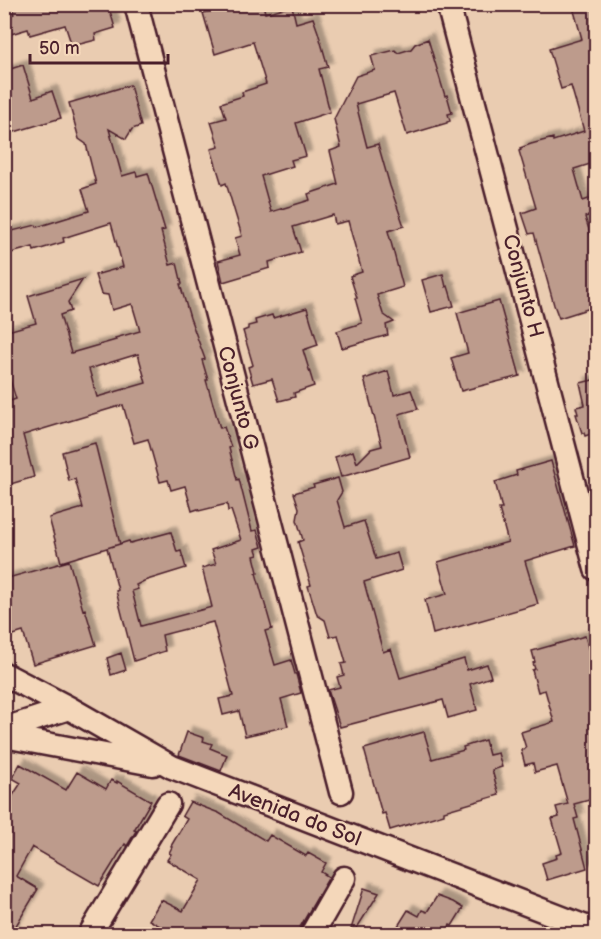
<svg xmlns="http://www.w3.org/2000/svg" width="601" height="939" font-family="'Balsamiq Sans',sans-serif">
<defs>
<filter id="shadow"><feDropShadow dx="5.5" dy="-5.5" stdDeviation="1.5" flood-color="#0004"/></filter>
</defs>
<rect width="100%" height="100%" fill="#eaccb1"/>
<filter id="ink" filterUnits="userSpaceOnUse"><feTurbulence type="fractalNoise" baseFrequency=".0167" numOctaves="2"/><feDisplacementMap in="SourceGraphic" scale="12" xChannelSelector="R" yChannelSelector="G"/><feConvolveMatrix kernelMatrix="1 2 1 2 8 2 1 2 1" color-interpolation-filters="sRGB"/></filter>
<g filter="url(#ink)">
<path fill="#bd9b8c" stroke="#4a1f2b" stroke-width="1.5" fill-rule="evenodd" filter="url(#shadow)" d="M26,4H108L115,28L95,34L96,40L72,46L65,25L30,35L28,29L4,36V17L14,14L12,9Z
M208,4H263L265,13L292,6L296,23L313,18L318,32L328,67L319,69L330,112L296,123L306,156L291,160L293,166L261,176L271,212L310,200L308,194L338,184L330,151L341,147L334,119L356,76L375,70L371,56L395,50L398,53L411,49L415,44L428,39L445,96L447,95L452,113L448,114L450,121L447,122V123L407,135L394,93L356,104L367,147L378,144L390,186L404,226L388,231L403,287L377,295L383,314L394,322L386,325L388,335L342,348L337,331L362,323L355,298H357L350,276L362,272L348,221L335,224L333,215L293,227L301,252L269,262L270,268L223,282L218,261L240,255L235,238L242,236L226,183L222,185L211,149L219,147L211,122L226,118L221,103L243,96L242,92L266,84L253,42L215,54L203,13L210,11Z
M572,4H597V162L574,169L583,201L597,196V213L585,217L597,255V306L559,318L554,305L534,233L529,234L522,213L536,208L519,151L521,150L520,148L531,144L553,138V141L584,131L571,86L561,89L549,49L582,39Z
M23,65L33,98L52,91L61,118L11,133L4,110V71Z
M130,85L141,126L132,129L126,139L109,129L122,176L136,172L137,176L148,173L165,230L161,231L170,265L177,263L182,284H180L190,318L205,359L202,360L208,380H206L220,428L224,427L231,447L229,448L237,480L239,479L252,531L257,530L262,547L256,549L258,555L254,556L258,572L256,573L272,629L265,631L275,665L291,660L295,674H296L301,693L281,699L288,726L245,736L239,711L223,715L219,699L233,696L213,622L162,635L165,651L134,661L116,591L118,590L107,548L129,541L130,543L171,532L177,552L181,551L186,568L144,581L136,585L138,589L132,591L141,626L212,607L202,568L216,564L211,550L241,540L231,510L228,511L227,504L199,511L198,509L192,511L185,486L171,490L168,480L160,482L148,439L134,443L123,405L23,435L34,477L4,486V403L16,399L4,361V332L36,323L28,296L83,279L68,302L71,311L60,315L71,353L116,340L115,338L140,331L132,304L112,310L108,295L101,294L95,275L123,267L111,223L63,238L64,242L34,251L33,247L4,255V233L36,225L37,227L89,211L82,189L96,184L86,144L79,139L69,103ZM138,354L146,383L97,397L89,369Z
M443,274L446,287L448,286L454,306L431,312L422,280Z
M499,301L520,376L461,391L451,358L468,353L457,313Z
M307,308L318,345L303,350L314,386L294,393L295,397L279,401L272,379L253,384L248,367L253,365L243,331L248,329V326L256,324L255,320L272,315L273,318Z
M388,371L394,395L411,390L418,409L399,414L410,457L341,477L335,457L353,451L357,463L371,449L382,446L364,379Z
M597,379V432L585,436L584,433H582L576,414H578L576,407L585,405L580,383Z
M95,443L120,544L61,562L49,518L83,508L75,479L69,481L62,452Z
M551,461L575,546L525,561L538,604L433,634L425,600L447,594L438,562L508,542L499,509H502L495,482L517,475L516,471Z
M338,478L342,492L337,500L345,527L364,521L376,559L397,553L402,570L364,582L383,652L391,649L400,678L464,659L467,670L487,664L491,677L470,684L477,710L448,718L443,700L340,727L328,690L340,687L337,677L344,675L341,664L346,663L338,635L330,637L325,620L317,615L308,586L311,585L298,542L303,540L297,520L299,508L294,493L314,487L313,485Z
M69,561L83,610L85,609L96,645L33,664L23,632L4,638V579Z
M585,636L589,651L591,652L597,650V798L574,804L578,818L574,819L587,868L547,880L542,863L557,858L556,855L562,853L552,819L559,817L556,807L568,804L557,766L535,772L533,763L525,765L521,750L526,748L521,732L554,722L545,690L538,692L532,670L535,669L533,663L535,662L532,651Z
M121,653L126,670L111,675L107,658Z
M187,732L204,738L203,741L212,744L210,748L227,755L221,771L179,755Z
M424,732L432,759L464,750L463,747L485,740L489,755L498,753L502,767L492,770L499,795L444,811V814L390,830L385,813L382,814L364,749Z
M20,764L66,790L77,772L106,789L111,780L117,783V781L151,801L134,830L136,831L127,846L125,844L99,886L32,847L16,876L38,889L11,934H4V809L21,783L12,778Z
M190,802L219,813L266,841L270,835L306,856L308,853L326,863L321,872L329,877L300,927L298,934H174L149,920L161,900L183,911L201,880L167,860L171,854L169,853L172,847L171,846L187,819L182,816Z
M364,888L379,893L355,931L351,929Z
M437,896L453,902L463,908L452,926L450,925L445,934H393L408,910L419,916L422,910L427,912Z"/>
<g fill="none" stroke-linecap="round" stroke-linejoin="round">
<g stroke="#4a1f2b" stroke-width="27">
<path id="minor" d="M136,4L341,792
M448,4L596,569
M4,674L69,708L172,767L596,931
M4,729L69,708
M4,736L153,764
M90,934L168,804
M312,934L344,878"/>
</g>
<use href="#minor" stroke="#f4d7ba" stroke-width="22"/>
</g>
</g>
<g text-anchor="middle" dominant-baseline="central" stroke-width="4.5" stroke-linejoin="round" paint-order="stroke">
<g font-size="21" fill="#4a1f2b" stroke="#f4d7ba">
<text transform="translate(523 286) rotate(75)">Conjunto H</text>
<text transform="translate(238 398) rotate(75)">Conjunto G</text>
<text transform="translate(295 815) rotate(21)">Avenida do Sol</text>
</g>
</g>
<rect width="601" height="939" fill="none" stroke="#f4d7ba" stroke-width="24"/>
<rect x="12" y="12" width="577" height="915" fill="none" stroke="#4a1f2b" stroke-width="2" filter="url(#ink)"/>
<path d="M30 54v9h138v-9" fill="none" stroke="#4a1f2b" stroke-width="3"/>
<text x="39" y="54" font-size="18" fill="#4a1f2b" stroke="#f4d7ba" stroke-width="4.5" paint-order="stroke">50 m</text>
</svg>
